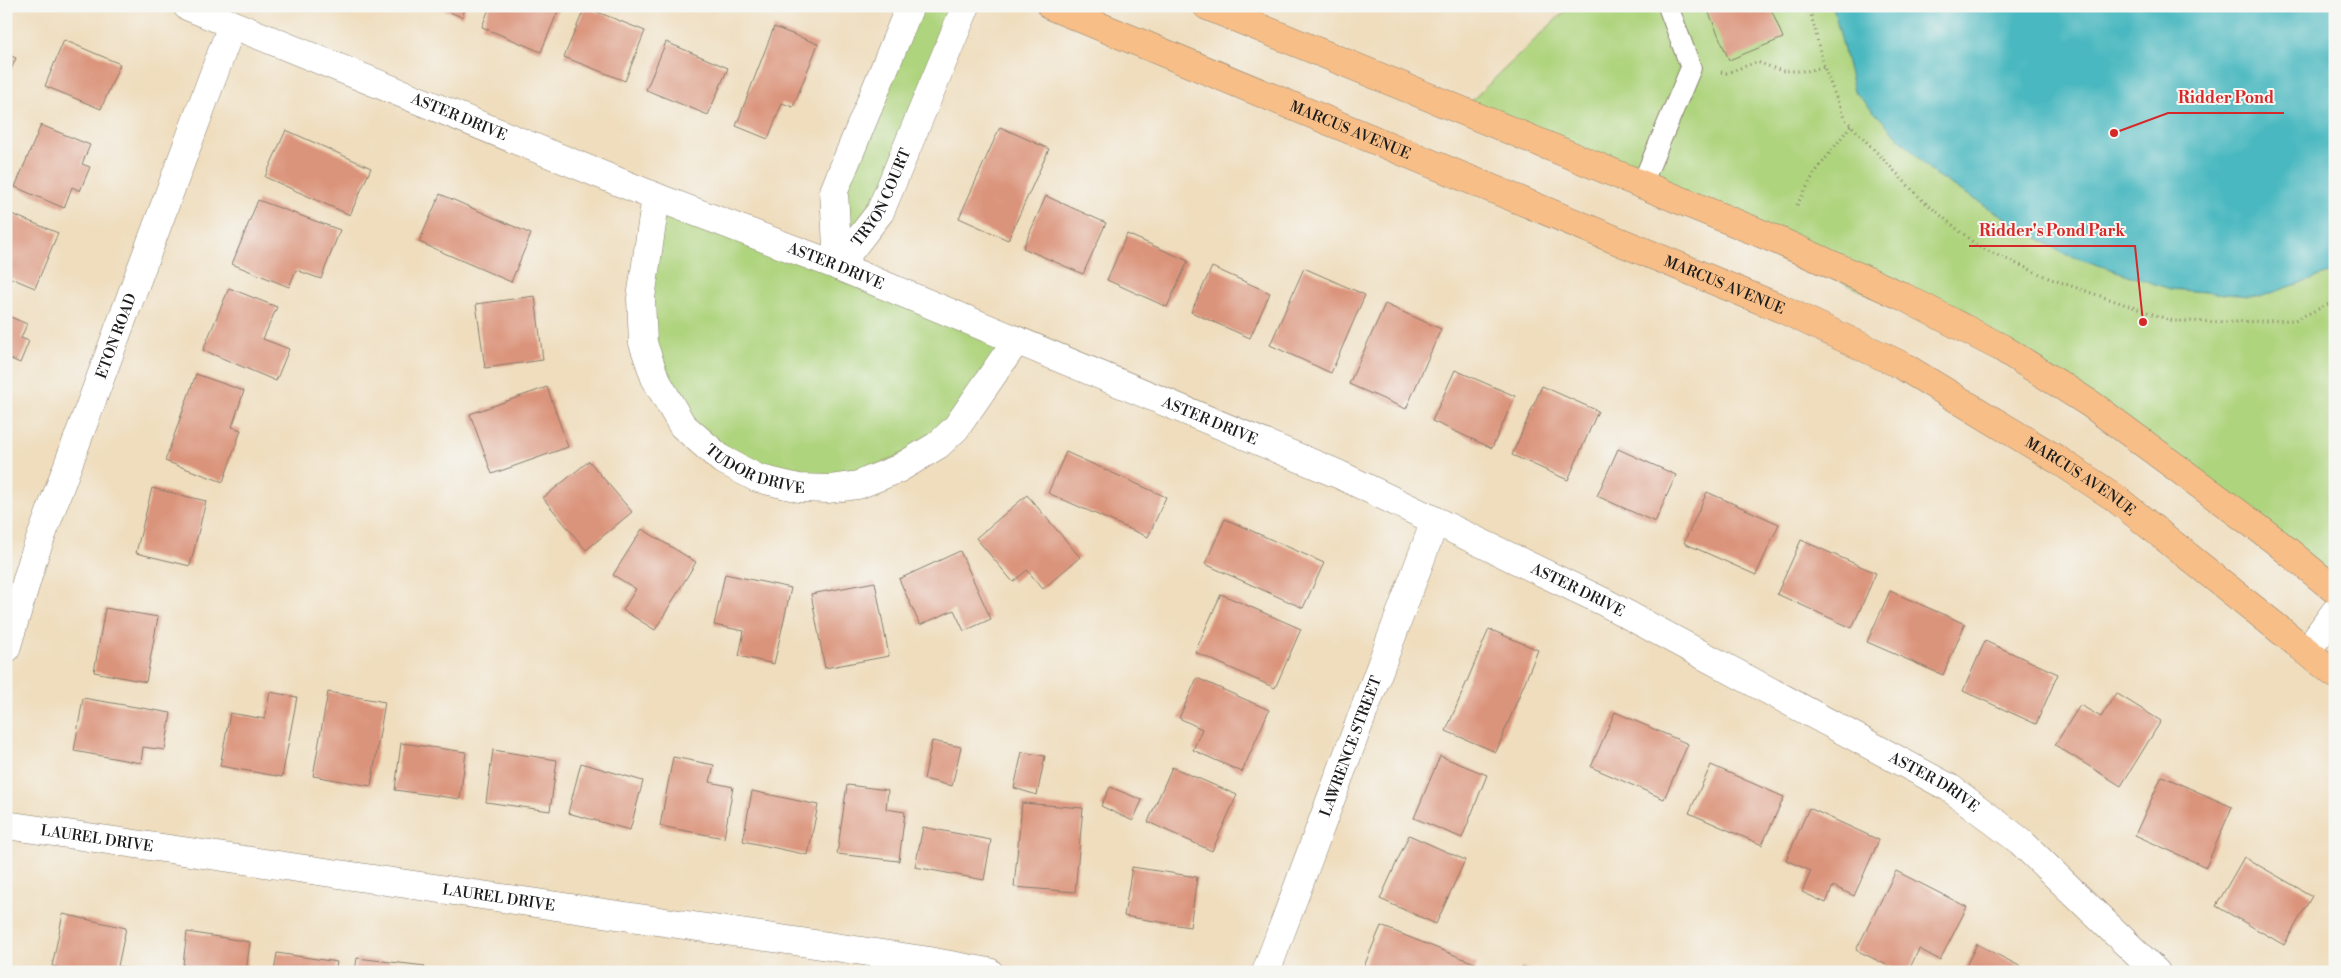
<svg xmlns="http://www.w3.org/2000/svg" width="2341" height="978" font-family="'Libre Bodoni',serif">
<rect width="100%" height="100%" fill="#f6f6f2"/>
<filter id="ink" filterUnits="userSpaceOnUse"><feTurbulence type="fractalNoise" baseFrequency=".02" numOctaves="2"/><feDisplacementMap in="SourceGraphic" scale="10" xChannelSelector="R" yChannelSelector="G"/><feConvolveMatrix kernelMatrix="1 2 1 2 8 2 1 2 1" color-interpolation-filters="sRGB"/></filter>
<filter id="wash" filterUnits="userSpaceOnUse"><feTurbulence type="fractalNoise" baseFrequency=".0096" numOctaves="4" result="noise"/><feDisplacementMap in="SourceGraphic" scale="20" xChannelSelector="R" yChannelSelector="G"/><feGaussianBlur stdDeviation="1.12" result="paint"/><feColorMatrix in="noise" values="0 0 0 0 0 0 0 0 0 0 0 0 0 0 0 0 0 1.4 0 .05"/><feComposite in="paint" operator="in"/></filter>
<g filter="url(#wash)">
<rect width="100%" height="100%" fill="#efddbd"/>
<path fill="#afd47e" stroke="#66784d" d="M911,6H966L880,212L838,266L1016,341L956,428L829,489L721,459L643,343L656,197L837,266L834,191Z
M1570,6H2335V590L2047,375L1462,110Z"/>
<path fill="#48b8c0" stroke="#326a6e" d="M1833,6H2335V271L2260,297L2170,289L2062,253L1934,174L1854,91Z"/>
<g id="blocks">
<path fill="#db947c" d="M435,6H466L462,17Z
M490,6H560L541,52L482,27Z
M1706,6H1770L1783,38L1729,60Z
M585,7L645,31L625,81L564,57Z
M774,27L818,44L793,107L782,103L768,139L736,126Z
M64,40L120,64L101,109L45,86Z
M666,42L728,68L708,115L646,90Z
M6,54L16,58L6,81Z
M41,125L90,145L82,164L90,167L80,191L72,187L64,208L15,187Z
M1000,127L1049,149L1008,240L959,218Z
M286,130L371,168L350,215L265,177Z
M440,194L531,234L511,282L419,242Z
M1046,196L1106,223L1083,274L1023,248Z
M258,200L340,230L321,279L296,270L289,287L232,264Z
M9,213L58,233L35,288L6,276V221Z
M1127,234L1188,261L1167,307L1107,280Z
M1212,267L1270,293L1250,338L1191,312Z
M1304,268L1365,295L1331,373L1270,345Z
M229,288L277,307L263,339L289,349L276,381L203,350Z
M535,296L543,360L485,368L476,304Z
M1385,304L1441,329L1406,409L1349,384Z
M6,315L27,324L21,338L29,341L20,363L11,359L6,370Z
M1455,370L1515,396L1492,448L1432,421Z
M196,374L244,391L232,427L241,430L223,482L165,461Z
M1542,386L1598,411L1568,480L1512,455Z
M547,387L568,447L492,474L470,414Z
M1618,449L1676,475L1655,522L1597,496Z
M1066,452L1166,497L1148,537L1048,493Z
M589,461L632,512L586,550L543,498Z
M152,488L206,501L190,566L136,553Z
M1707,492L1779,524L1756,575L1684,543Z
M1027,495L1080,557L1043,589L1027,570L1013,582L976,538Z
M1225,519L1324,563L1303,608L1205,564Z
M642,529L696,562L655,630L623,610L636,589L613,575Z
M1801,540L1876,573L1852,628L1777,594Z
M960,551L991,619L964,631L954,610L920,625L899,579Z
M725,574L791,588L774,664L739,656L744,631L714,625Z
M875,582L889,656L825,668L811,594Z
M1890,591L1965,624L1943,675L1867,642Z
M1221,594L1301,629L1275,688L1195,652Z
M105,608L158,617L146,682L94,672Z
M1489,629L1538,650L1496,752L1446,731Z
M1985,641L2058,674L2036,724L1963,691Z
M1197,678L1269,710L1242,772L1193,750L1202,729L1179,718Z
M270,692L297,697L282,777L220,766L230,713L265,719Z
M328,692L385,702L371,786L313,776Z
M2116,693L2161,721L2121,786L2055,745L2080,705L2101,717Z
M83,698L171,713L165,750L143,747L141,763L74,751Z
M1615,712L1688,744L1664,799L1591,767Z
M932,741L961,747L952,786L924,779Z
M401,743L466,752L460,799L395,790Z
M493,750L557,760L550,811L486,802Z
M1022,752L1045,756L1037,795L1014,788Z
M1440,756L1487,775L1462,838L1414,818Z
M673,757L714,765L710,782L733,787L724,838L660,826Z
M581,763L643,781L630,830L568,813Z
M1711,765L1784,797L1762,845L1689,813Z
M1172,767L1237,795L1212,851L1148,822Z
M2162,776L2232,807L2206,867L2135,835Z
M847,785L888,790L886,809L905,812L899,861L837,854Z
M1110,787L1142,800L1133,821L1101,806Z
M752,791L818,805L808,855L743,841Z
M1022,803L1083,808L1075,892L1014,887Z
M1809,808L1879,840L1854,896L1833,886L1826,903L1802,892L1811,871L1786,860Z
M923,827L991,840L984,880L915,867Z
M1409,835L1465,860L1436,924L1380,899Z
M2244,857L2312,896L2284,945L2216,906Z
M1132,867L1197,877L1190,927L1124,916Z
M1896,871L1967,907L1940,960L1919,949L1908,972H1901L1856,950Z
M63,914L126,928L118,966L139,972H78L52,966Z
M1381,926L1477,964L1474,972L1362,971Z
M187,932L250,942L246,972H182Z
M1977,944L2031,972H1963Z
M277,953L337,962L335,972H274Z
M357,958L425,966L424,972H355Z
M1522,967L1534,972H1520Z"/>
</g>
</g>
<g filter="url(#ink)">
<use href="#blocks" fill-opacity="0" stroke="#867c6c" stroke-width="1"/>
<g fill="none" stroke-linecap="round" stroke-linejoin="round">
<g stroke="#867c6c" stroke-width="22">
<path id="service" d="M1642,184L1691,68L1669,9"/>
</g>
<g stroke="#867c6c" stroke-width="29">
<g id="minor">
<path id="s1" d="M187,6L656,197L838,266L1338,474L1604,602L1950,788L2020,841L2156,972"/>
<path id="s2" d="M656,197L641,298L643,343L655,378L682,425L721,459L757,478L799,488L829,489L858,485L898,469L938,445L956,428L1016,341"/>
<path id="s3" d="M838,266L880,212L966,6"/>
<path d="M838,266L834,191L910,6"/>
<path id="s4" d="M6,649L34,556L232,25"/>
<path id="s5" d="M6,825L923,960L989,972"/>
<path id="s6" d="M1266,972L1435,521"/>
</g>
</g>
<g stroke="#867c6c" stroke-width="29">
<path id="tertiary" d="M2307,651L2335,612"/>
</g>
<g stroke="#867c6c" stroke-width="29">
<g id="primary">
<path id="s7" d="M1051,6L1780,308L1901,365L2058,460L2114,497L2335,674"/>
<path d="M1207,6L1777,240L1902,296L2002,348L2092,405L2273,539L2335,590"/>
</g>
</g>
<path stroke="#867c6c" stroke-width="3" stroke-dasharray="1 4" stroke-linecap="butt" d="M1809,6L1824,67L1844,118L1921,199L1979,247L2051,279L2173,321L2234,322L2295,320L2335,301
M1721,72L1726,73L1757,62L1782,71H1807L1823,67
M1797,205L1814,174L1851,125"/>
<use href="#service" stroke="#fff" stroke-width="20"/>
<use href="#minor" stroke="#fff" stroke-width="28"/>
<use href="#tertiary" stroke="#fff" stroke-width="28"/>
<use href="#primary" stroke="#f7be88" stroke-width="28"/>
</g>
</g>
<g text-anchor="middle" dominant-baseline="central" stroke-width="4" stroke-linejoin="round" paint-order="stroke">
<g font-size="15" fill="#1c1c1c" stroke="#f6f6f2">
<text stroke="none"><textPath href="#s1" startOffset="294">ASTER DRIVE</textPath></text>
<text stroke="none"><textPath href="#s7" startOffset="324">MARCUS AVENUE</textPath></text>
<text stroke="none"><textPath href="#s3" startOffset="82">TRYON COURT</textPath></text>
<text stroke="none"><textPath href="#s1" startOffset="699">ASTER DRIVE</textPath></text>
<text stroke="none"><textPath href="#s7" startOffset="729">MARCUS AVENUE</textPath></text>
<text stroke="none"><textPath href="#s4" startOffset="332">ETON ROAD</textPath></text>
<text stroke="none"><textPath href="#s1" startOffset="1104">ASTER DRIVE</textPath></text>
<text stroke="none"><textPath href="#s2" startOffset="326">TUDOR DRIVE</textPath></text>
<text stroke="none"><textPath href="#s7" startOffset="1134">MARCUS AVENUE</textPath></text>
<text stroke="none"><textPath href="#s1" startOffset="1509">ASTER DRIVE</textPath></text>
<text stroke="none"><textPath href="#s6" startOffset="241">LAWRENCE STREET</textPath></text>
<text stroke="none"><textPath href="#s1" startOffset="1914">ASTER DRIVE</textPath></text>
<text stroke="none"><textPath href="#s5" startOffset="92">LAUREL DRIVE</textPath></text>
<text stroke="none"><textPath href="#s5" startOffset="498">LAUREL DRIVE</textPath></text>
</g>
</g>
<path fill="none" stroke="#d62828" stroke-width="2" d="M2114 133L2168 113H2284M2143 322L2135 246H1969"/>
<g fill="#d62828" stroke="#f6f6f2" stroke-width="2">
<circle cx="2114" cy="133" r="5"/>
<circle cx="2143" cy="322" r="5"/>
</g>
<g font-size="16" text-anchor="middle" font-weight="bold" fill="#d62828" stroke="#f6f6f2" stroke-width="4" stroke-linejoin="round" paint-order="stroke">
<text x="2226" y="103">Ridder Pond</text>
<text x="2052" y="236">Ridder's Pond Park</text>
</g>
<rect width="2341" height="978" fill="none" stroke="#f6f6f2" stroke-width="25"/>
</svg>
